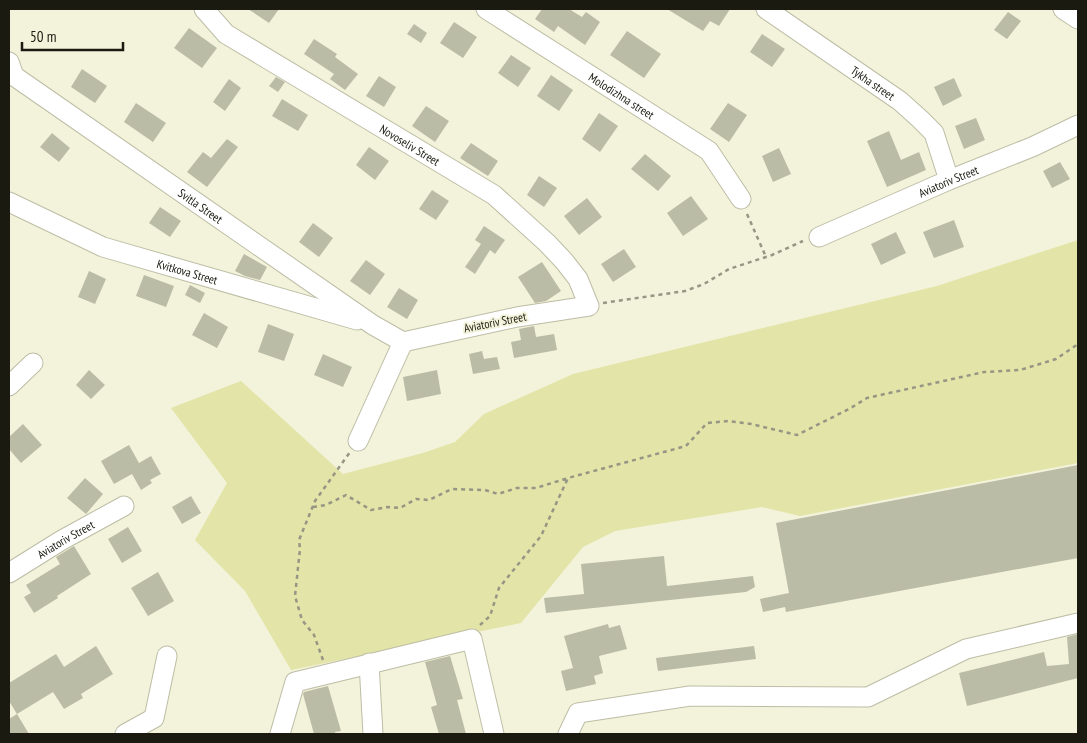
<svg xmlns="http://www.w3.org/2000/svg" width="1087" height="743" font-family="'PT Sans Narrow',sans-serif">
<rect width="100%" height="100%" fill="#f3f3db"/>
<path fill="#e3e4a7" d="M1078,240V463L800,516L762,507L615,531L583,547L521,623L291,670L245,591L195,540L227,483L171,408L241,381L343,474L423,453L455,442L484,414L573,374L937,286Z"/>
<path fill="#bbbca5" d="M248,9H279L269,23Z
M542,9H569L582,17L586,12L600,22L585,45L558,26L554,32L535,19Z
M667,9H730L719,26L710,21L703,31Z
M1008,12L1021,21L1007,39L994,30Z
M454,22L477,37L463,58L440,43Z
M414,24L427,33L421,43L407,34Z
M189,28L217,48L202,68L174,48Z
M627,31L661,54L644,78L610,55Z
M762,34L785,49L772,67L750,52Z
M314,39L337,54L335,57L358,74L345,90L330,79L334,74L304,54Z
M511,55L531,68L518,87L498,73Z
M82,69L107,86L95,103L71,87Z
M551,75L573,90L559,111L537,96Z
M379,76L396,87L384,107L366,96Z
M276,77L285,82L278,92L269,86Z
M954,78L962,96L943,106L934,87Z
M229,79L241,88L225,111L213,102Z
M282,99L308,115L298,131L272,116Z
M136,103L166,123L153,142L124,122Z
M728,103L747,115L729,142L710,129Z
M426,106L449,121L435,142L412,126Z
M599,113L618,126L600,152L582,139Z
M976,118L985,140L964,149L955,126Z
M889,131L901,160L919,152L926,170L887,187L867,141Z
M52,133L70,148L59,162L40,147Z
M227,139L238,147L207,187L187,172L203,152L211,158Z
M471,143L498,161L488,176L460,158Z
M369,147L389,161L375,180L356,165Z
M779,148L791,174L773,182L762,156Z
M645,154L671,176L658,191L631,169Z
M1060,162L1070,179L1052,188L1043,171Z
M539,176L557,188L544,207L527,195Z
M432,190L449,201L436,220L419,209Z
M691,196L708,219L683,236L667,213Z
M587,198L602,217L579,235L564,216Z
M160,207L181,221L170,237L149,223Z
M954,220L964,247L934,258L923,232Z
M313,223L333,238L319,257L299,242Z
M484,226L505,240L495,254L490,250L475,274L465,267L481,244L475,240Z
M896,232L906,253L881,265L871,244Z
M624,249L636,267L613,282L601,264Z
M244,254L267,267L260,280L245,276L235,271Z
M366,260L385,274L370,295L350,281Z
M542,262L561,291L546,301L535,303L518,277Z
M89,271L106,279L95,304L78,297Z
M144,275L174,286L166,307L136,296Z
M190,285L205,293L200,303L185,295Z
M399,288L418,300L407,319L387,307Z
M204,313L228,327L217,348L192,335Z
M268,324L294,334L284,361L258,352Z
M534,326L536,337L554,334L557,350L514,358L511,342L521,340L519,329Z
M482,351L484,359L497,357L500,369L473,374L469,354Z
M323,354L352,367L343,387L314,375Z
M89,370L105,385L91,399L76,385Z
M437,370L441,394L407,401L403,377Z
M23,424L42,445L21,463L9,449V437Z
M129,445L139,463L151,456L161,474L150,480L152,483L141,490L132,474L114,484L101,461Z
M1078,465V558L786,612L785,607L763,612L760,599L789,593L776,523Z
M85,478L103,494L86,514L67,498Z
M191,496L201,513L182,524L172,507Z
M128,527L142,551L122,563L108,539Z
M74,546L91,574L57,596L58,598L34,613L24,597L31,593L26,585L60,564L56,557Z
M664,556L667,586L753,576L755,587L746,592L546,613L544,598L584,594L581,564Z
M158,572L174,601L148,616L131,588Z
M608,624L609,628L620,625L627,649L599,656L603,673L594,676L596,684L566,691L561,671L573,668L564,636Z
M1078,634V678L967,706L959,673L1044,652L1047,666L1069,664L1067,637Z
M96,646L113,674L81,694L83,698L64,709L53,692L17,714L9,701V683L56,654L64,667Z
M754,646L756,659L658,671L656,658Z
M450,656L463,699L457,700L466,734H439L431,707L437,705L425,662Z
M328,686L341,731L335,732V734H314L303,694L304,692Z
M17,714L29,734H9V719Z"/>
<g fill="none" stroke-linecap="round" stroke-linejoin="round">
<g stroke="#bdbda6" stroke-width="21">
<g id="minor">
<path id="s1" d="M204,9L226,34L494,195L547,243L564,261L578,279L589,306L517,317L403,342"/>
<path id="s2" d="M486,9L709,151L741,199"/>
<path id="s3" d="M766,9L900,101L920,119L934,133L949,180"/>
<path d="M1063,9L1078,19"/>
<path id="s4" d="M9,62L14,76L373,325L403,342"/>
<path id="s5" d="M9,202L103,247L357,320"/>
<path id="s6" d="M819,237L949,180L1032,147L1078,125"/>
<path d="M9,386L33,363"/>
<path d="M358,441L403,342"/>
<path id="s7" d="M9,573L62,540L124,506"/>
<path d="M369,663L373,734"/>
<path d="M125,734L154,718L167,656"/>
<path d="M280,734L295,682L472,639L494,734"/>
<path d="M568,734L578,713L690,696L868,697L966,649L1078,623"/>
</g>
</g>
<path stroke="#969685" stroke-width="2.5" stroke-dasharray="4 4" stroke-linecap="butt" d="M747,214L766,257
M603,303L685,291L704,284L729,269L772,255L803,241
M313,507L326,505L346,495L371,510L387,507L400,508L416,499L429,500L452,489L485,490L498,494L517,488H536L568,478
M480,625L490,616L499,588L541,536L568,478L686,446L707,423L728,421L751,424L797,435L849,409L867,398L984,372L1020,370L1056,359L1078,344
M323,660L314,635L302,620L295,596L300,549L299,540L315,501L350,452"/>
<use href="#minor" stroke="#fff" stroke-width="19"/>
</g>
<g text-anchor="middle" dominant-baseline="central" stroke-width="4" stroke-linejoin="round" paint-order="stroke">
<g font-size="12" fill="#1a1a11" stroke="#f3f3db">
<text stroke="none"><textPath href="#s3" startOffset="130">Tykha street</textPath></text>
<text stroke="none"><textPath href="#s2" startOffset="161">Molodizhna street</textPath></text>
<text stroke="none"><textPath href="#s1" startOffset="248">Novoseliv Street</textPath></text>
<text stroke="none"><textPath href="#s6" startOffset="141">Aviatoriv Street</textPath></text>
<text stroke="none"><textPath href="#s4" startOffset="242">Svitla Street</textPath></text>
<text stroke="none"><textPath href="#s5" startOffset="192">Kvitkova Street</textPath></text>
<text transform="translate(495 322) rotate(-11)">Aviatoriv Street</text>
<text stroke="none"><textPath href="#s7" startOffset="66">Aviatoriv Street</textPath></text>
</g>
</g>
<rect width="1087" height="743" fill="none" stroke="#1a1a11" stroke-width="20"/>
<path d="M22 42v8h101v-8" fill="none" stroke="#1a1a11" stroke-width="2.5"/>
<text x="30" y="42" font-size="15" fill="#1a1a11" stroke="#f3f3db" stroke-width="4" paint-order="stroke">50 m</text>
</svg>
